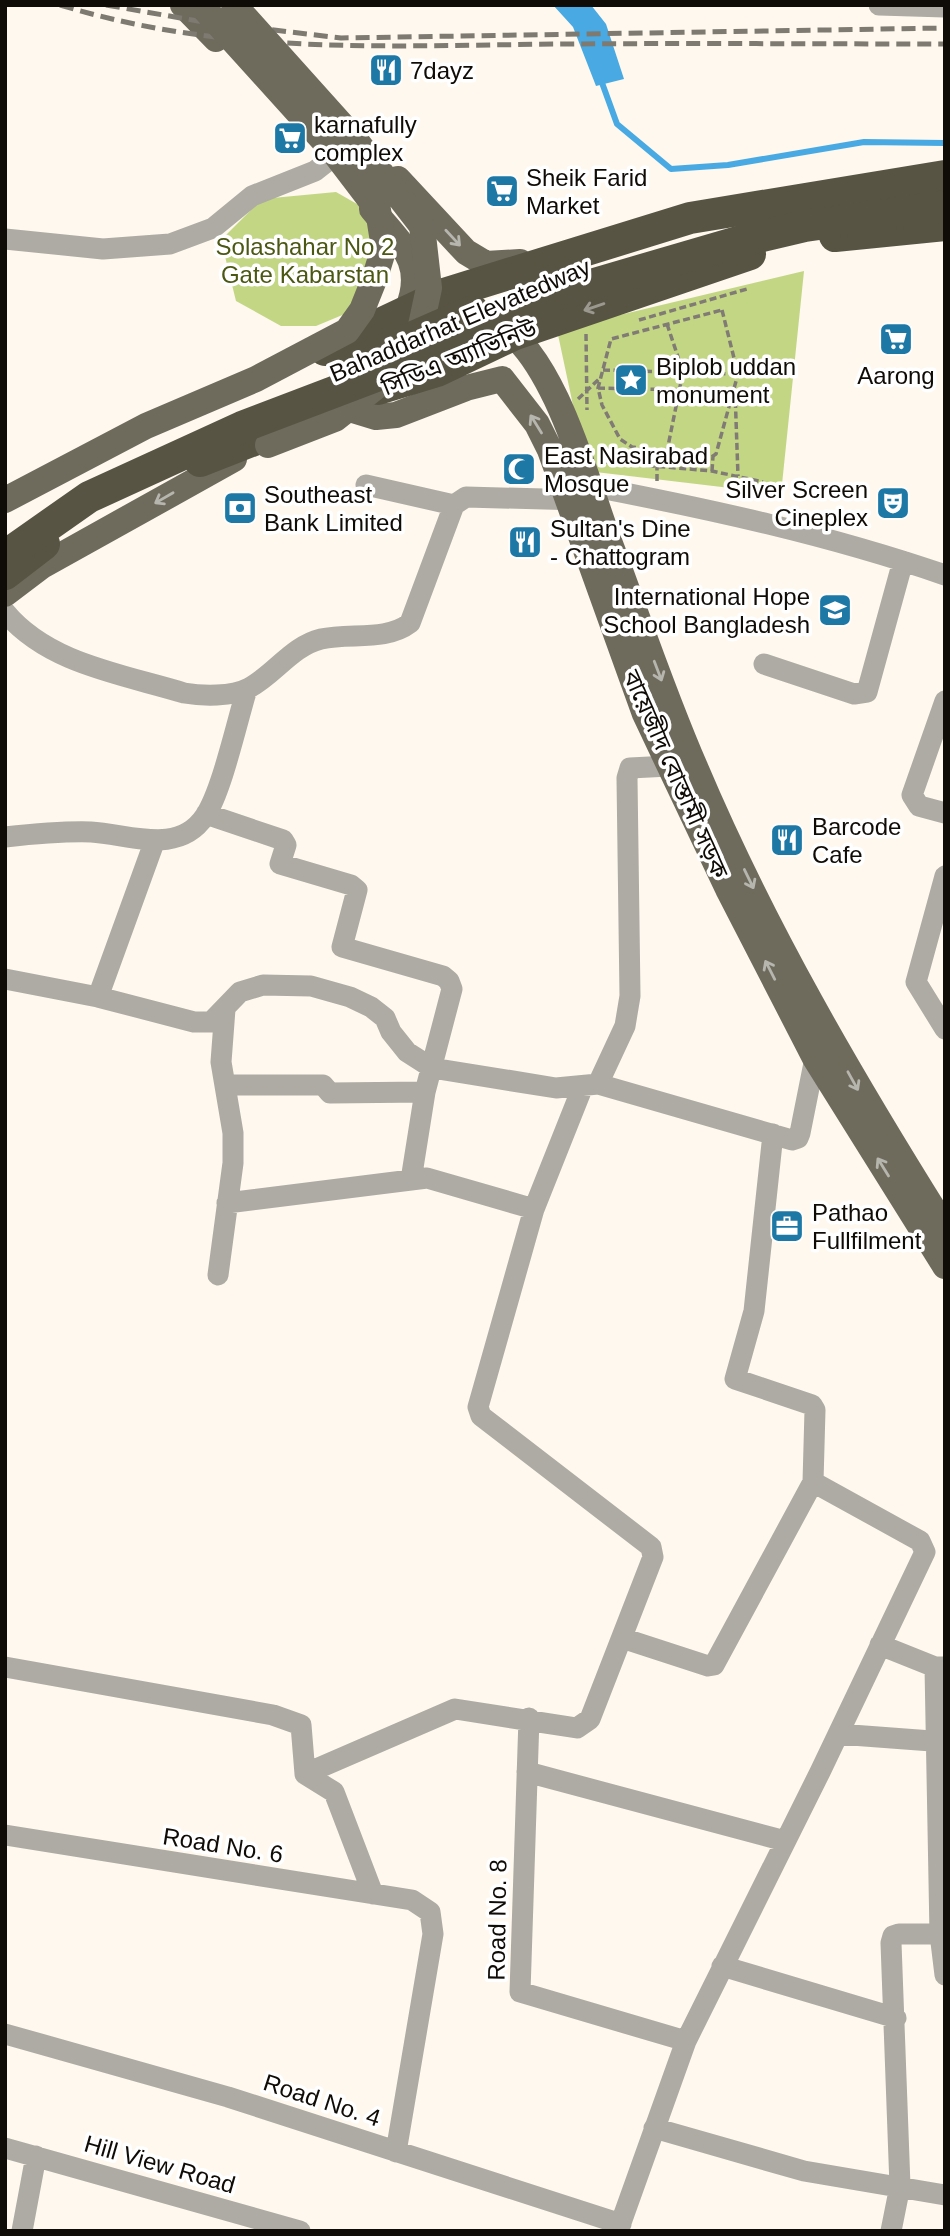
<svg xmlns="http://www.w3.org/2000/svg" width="950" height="2236" font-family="Arial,'Noto Sans Bengali',sans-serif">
<rect width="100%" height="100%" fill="#fef8ee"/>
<path fill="#c3d684" d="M336,192L364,208L391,272L376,301L316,326H281L236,301L221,240L262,199Z
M804,271L781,494L587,471L557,330Z"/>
<path fill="#49aae3" d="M553,5H591L606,24L624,79L596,86L573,27Z"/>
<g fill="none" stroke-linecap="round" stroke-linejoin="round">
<path stroke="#49aae3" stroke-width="6" d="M601,80L617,124L671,169L728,165L864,142L945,143"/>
<path stroke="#807b74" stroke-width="3.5" stroke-dasharray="7 3.5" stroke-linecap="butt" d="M722,310L738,374L716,454L710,458L632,447L620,439L602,405L598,388L611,339Z
M639,320L747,289
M667,324L683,372L667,451
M586,334L587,410
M603,370L737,374
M598,388L735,391L738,476
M578,399L600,378
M606,462L712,471L763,482
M662,466L664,451
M712,471L713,456
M657,481V466"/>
<path stroke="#adaba3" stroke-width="21" d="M879,5L945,7
M5,239L103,249L170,244L213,228L252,196L315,171L329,160
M366,485L454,505
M589,486C710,509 829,535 945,575
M5,612C48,664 122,674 184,693C202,696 232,697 249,688C274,675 292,646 321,639C350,632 385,642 410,623L454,505L466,497L581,500
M764,664L854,694L867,692L903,561
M945,701L912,795L919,806L945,813
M206,814L283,840L286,845L280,864L351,885L357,890L342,947L443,976L449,981L452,989L425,1092L330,1093L323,1085H225
M5,837C33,834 63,831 91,832C130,834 178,856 205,816C222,791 237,721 247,689
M945,876L916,982L945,1029
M5,979L98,997L194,1022H211L240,992L263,985L311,986L350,997L371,1007L385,1018L391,1032L407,1052L432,1068L556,1088L598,1084L625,1026L630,996L627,778L630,768L669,766
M98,997L155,840
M598,1084L792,1140L798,1138L800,1133L815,1058
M411,1180L425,1092
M227,1203L427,1178L534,1209
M218,1275L233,1163V1133L221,1062L225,1009
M622,1638L708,1666L714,1665L813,1482L815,1410L812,1405L735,1379L754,1311L773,1134
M880,1645L935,1667H945
M5,1667L273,1715L301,1725L305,1774L334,1792L373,1894
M935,1667L940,1934L945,1975
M529,1718L520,1992L686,2041
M838,1734L945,1742
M527,1772L785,1841
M305,1774L455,1709L577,1728L590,1719L653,1557L651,1547L481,1416L478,1407L534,1209L583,1086
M5,1835L412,1900L430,1912L433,1934L396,2152
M722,1966L896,2018
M5,2034L228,2097L621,2224
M654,2128L804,2171L945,2195
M5,2148L300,2231
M22,2231L36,2156
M618,2231L686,2041L820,1772L925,1552L920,1541L813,1482
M891,2231L900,2186L891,1943L893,1936L899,1934H940"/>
<path stroke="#6e6b5d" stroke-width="26" d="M183,5L216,39
M398,179L466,252L486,264L520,262
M372,209C401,244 427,263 407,311
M500,325C557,359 588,488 612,549C639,621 664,696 695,767C763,928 852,1080 945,1228
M340,406L376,417L396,415L466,388L502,379L537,424L550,450L645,714L728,889L815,1058L945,1266
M5,594L42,566L234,459"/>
<path stroke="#585444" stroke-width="32" d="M835,236L945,225
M325,350L444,294L690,218L945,176
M378,389L437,371L515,334L750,254
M200,461L295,424
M5,574L44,544"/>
<path stroke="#7e7a72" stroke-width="5" stroke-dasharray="14 7" stroke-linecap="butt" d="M60,5C231,57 395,45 569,44C694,43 820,44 945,44
M106,5L198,21L341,38L945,28"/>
<path stroke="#6e6b5d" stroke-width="26" d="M234,5L357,142L422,226L429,288L420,330L410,347
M268,445L335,419L387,378
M5,500L146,426L256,379L347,331L362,310L374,280L384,248L378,210L333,151L201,5"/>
<path stroke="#585444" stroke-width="32" d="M354,363L473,311
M5,556L89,497L242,427L418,360L550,297L741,241L805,226L945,206"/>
</g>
<defs><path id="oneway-shaft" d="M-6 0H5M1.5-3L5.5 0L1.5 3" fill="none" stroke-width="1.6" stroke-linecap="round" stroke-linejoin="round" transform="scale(1.75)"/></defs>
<g stroke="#b6b5ae">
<use href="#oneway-shaft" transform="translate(453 238) rotate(47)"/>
<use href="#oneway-shaft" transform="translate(536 424) rotate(-122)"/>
<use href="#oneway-shaft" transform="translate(164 498) rotate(150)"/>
<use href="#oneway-shaft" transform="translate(658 671) rotate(69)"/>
<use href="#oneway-shaft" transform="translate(749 879) rotate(64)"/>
<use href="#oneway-shaft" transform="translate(770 970) rotate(-117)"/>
<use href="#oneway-shaft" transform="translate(853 1081) rotate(61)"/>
<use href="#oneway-shaft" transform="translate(883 1167) rotate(-122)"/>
</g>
<use stroke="#9b988f" href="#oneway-shaft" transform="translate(594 307) rotate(161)"/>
<defs>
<g id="restaurant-square" transform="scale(1.75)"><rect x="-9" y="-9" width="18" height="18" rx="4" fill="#1d78a6" stroke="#fff"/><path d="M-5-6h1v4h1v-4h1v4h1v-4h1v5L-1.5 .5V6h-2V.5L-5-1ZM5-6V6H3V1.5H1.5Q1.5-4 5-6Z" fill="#fff"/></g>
<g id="supermarket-square" transform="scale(1.75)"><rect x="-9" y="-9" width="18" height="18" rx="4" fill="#1d78a6" stroke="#fff"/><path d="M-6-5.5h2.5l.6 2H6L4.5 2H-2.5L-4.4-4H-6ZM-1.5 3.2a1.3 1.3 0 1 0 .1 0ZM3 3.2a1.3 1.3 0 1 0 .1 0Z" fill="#fff"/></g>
<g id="sight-square" transform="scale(1.75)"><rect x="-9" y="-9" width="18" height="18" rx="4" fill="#1d78a6" stroke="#fff"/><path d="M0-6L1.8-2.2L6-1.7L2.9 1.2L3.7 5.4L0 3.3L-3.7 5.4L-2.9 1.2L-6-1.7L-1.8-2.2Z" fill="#fff"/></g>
<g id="mosque-square" transform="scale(1.75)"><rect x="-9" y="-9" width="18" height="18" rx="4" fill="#1d78a6" stroke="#fff"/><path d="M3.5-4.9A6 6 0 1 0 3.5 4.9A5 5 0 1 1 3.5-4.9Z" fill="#fff"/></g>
<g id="theatre-square" transform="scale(1.75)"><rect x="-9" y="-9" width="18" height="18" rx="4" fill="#1d78a6" stroke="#fff"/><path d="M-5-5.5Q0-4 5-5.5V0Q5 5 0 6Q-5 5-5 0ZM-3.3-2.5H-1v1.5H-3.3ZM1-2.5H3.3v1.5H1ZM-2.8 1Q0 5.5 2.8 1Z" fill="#fff"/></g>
<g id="bank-square" transform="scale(1.75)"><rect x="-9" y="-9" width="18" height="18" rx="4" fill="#1d78a6" stroke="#fff"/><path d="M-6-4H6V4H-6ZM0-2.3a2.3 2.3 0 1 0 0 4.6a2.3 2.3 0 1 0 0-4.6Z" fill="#fff"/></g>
<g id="school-square" transform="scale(1.75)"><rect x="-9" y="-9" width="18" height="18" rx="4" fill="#1d78a6" stroke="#fff"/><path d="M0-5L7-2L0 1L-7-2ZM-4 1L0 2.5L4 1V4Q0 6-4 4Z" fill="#fff"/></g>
<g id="office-square" transform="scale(1.75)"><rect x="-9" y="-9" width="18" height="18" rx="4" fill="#1d78a6" stroke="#fff"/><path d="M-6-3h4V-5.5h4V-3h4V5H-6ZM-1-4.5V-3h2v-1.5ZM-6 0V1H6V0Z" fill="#fff"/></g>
</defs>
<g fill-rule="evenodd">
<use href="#restaurant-square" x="386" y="70"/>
<use href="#supermarket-square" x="290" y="138"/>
<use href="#supermarket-square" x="502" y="191"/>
<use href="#supermarket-square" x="896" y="339"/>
<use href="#sight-square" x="631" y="380"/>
<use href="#mosque-square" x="519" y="469"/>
<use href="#theatre-square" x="893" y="503"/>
<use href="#bank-square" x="240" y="508"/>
<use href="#restaurant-square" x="525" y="542"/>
<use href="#school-square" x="835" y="610"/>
<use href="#restaurant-square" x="787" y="840"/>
<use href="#office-square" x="787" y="1226"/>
</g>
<g text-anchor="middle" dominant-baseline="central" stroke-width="7" stroke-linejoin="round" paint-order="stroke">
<g font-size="24" fill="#0f0b06" stroke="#fff" text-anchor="start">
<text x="410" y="70">7dayz</text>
<text x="314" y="124">karnafully<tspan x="314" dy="28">complex</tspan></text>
<text x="526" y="177">Sheik Farid<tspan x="526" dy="28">Market</tspan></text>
<text x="656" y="366">Biplob uddan<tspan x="656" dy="28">monument</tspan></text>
<text x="896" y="375" text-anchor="middle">Aarong</text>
<text x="544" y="455">East Nasirabad<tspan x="544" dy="28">Mosque</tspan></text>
<text x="868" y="489" text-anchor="end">Silver Screen<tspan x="868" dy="28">Cineplex</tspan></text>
<text x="264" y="494">Southeast<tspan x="264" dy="28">Bank Limited</tspan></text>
<text x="550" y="528">Sultan's Dine<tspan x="550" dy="28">- Chattogram</tspan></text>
<text x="810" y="596" text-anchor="end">International Hope<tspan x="810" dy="28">School Bangladesh</tspan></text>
<text x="812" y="826">Barcode<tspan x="812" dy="28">Cafe</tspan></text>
<text x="812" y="1212">Pathao<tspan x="812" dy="28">Fullfilment</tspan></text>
</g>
<g font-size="24" fill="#4b5712" stroke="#fff">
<text x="305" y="246">Solashahar No 2<tspan x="305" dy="28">Gate Kabarstan</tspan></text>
</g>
<g font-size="24" fill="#0f0b06" stroke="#fff">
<text transform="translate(460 320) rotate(-23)">Bahaddarhat Elevatedway</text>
<text transform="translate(459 357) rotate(-22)">সিডিএ অ্যাভিনিউ</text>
<text transform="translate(676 774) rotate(66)">বায়েজীদ বোস্তামী সড়ক</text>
<text transform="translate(223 1845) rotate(9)">Road No. 6</text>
<text transform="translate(497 1920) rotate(-89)">Road No. 8</text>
<text transform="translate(322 2100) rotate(18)">Road No. 4</text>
<text transform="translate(160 2164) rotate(16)">Hill View Road</text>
</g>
</g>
<rect width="950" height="2236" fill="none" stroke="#0f0b06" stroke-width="14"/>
</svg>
